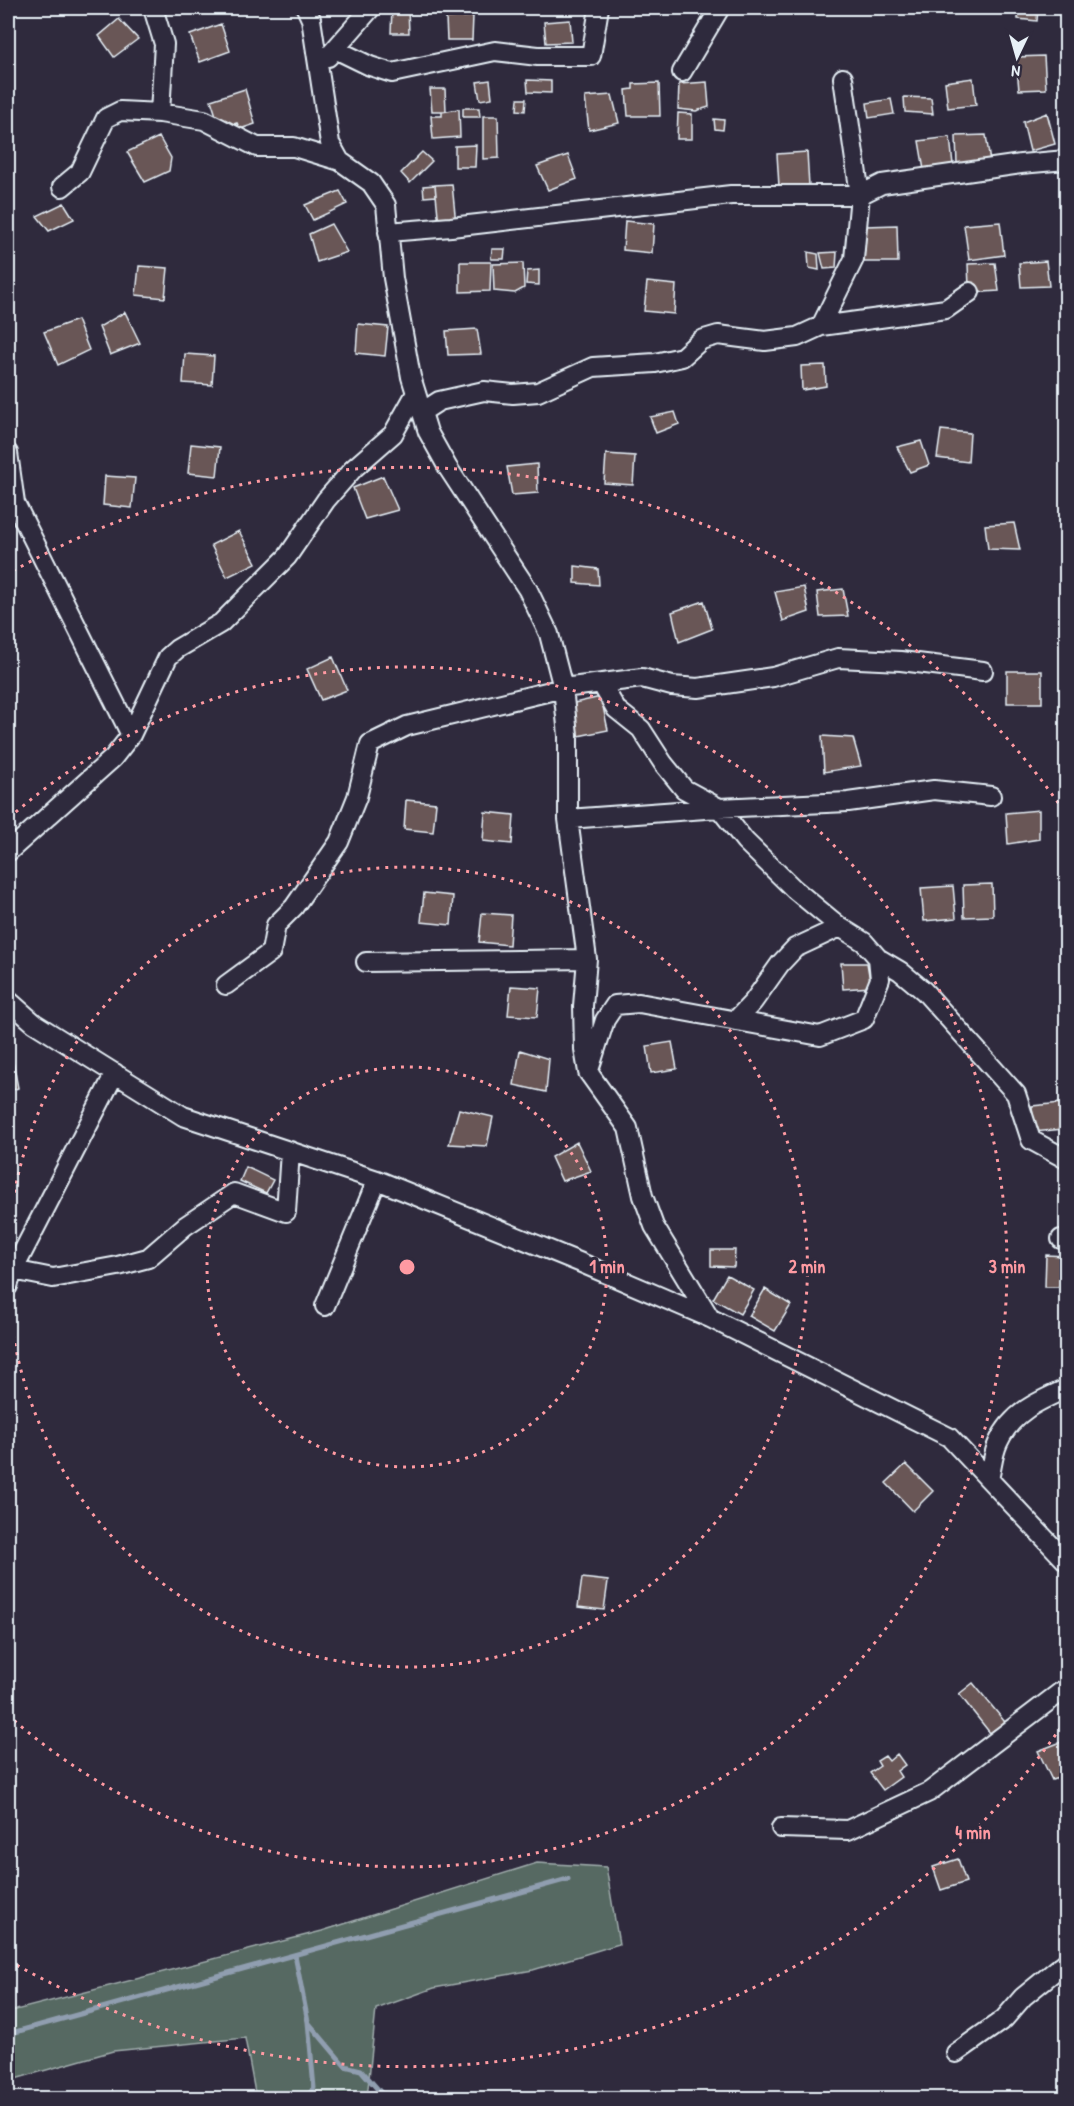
<svg xmlns="http://www.w3.org/2000/svg" width="1074" height="2106" font-family="'Patrick Hand',sans-serif">
<rect width="100%" height="100%" fill="#2f2a3d"/>
<filter id="ink" filterUnits="userSpaceOnUse"><feTurbulence type="fractalNoise" baseFrequency=".0167" numOctaves="2"/><feDisplacementMap in="SourceGraphic" scale="12" xChannelSelector="R" yChannelSelector="G"/><feConvolveMatrix kernelMatrix="1 2 1 2 8 2 1 2 1" color-interpolation-filters="sRGB"/></filter>
<g filter="url(#ink)">
<path fill="#576962" stroke="#a0adad" stroke-width="1.5" d="M537,1863L606,1867L619,1944L533,1970L434,1988L376,2009L367,2098H256L245,2038L113,2051L8,2081V2012L322,1931Z"/>
<g fill="none" stroke-linecap="round" stroke-linejoin="round">
<path stroke="#909eb0" stroke-width="5" d="M295,1955L308,2022L345,2066L361,2070L381,2093L398,2098
M8,2034L568,1879
M306,2098L314,2088L308,2022"/>
</g>
<path fill="#695656" stroke="#e8f1f8" stroke-width="1.5" d="M392,8H408L409,33H391Z
M1018,8H1038L1037,21L1018,19Z
M473,16L472,40H447L446,18Z
M119,19L138,39L114,57L99,36Z
M570,20L572,42L546,43L544,22Z
M221,24L230,51L200,62L190,35Z
M1044,56L1046,89L1019,90L1016,57Z
M973,78L976,105L948,108L945,82Z
M490,80L492,98L480,100L477,82Z
M527,80L551,81V93L528,92Z
M707,82L709,107L696,111L678,109L679,84Z
M659,83L660,116H628L626,90L633,89V84Z
M245,89L255,124L240,129L237,123L220,128L211,100Z
M430,89H445L446,111H432Z
M612,95L619,123L589,130L585,97Z
M904,97L931,98L933,114L905,112Z
M518,99H526L525,111L517,110Z
M891,99L894,114L869,118L867,103Z
M463,108H479L480,117H463Z
M459,109L460,137L433,139L431,116H442V112Z
M678,113L692,114V139H677Z
M1047,113L1055,144L1030,151L1023,122Z
M483,116H498L499,158L483,159Z
M714,119L724,120L723,130L715,129Z
M986,135L990,162L957,164L956,136Z
M159,137L171,158L169,171L145,182L127,152Z
M950,137L953,165L924,170L919,141Z
M476,145L475,167H455V146Z
M422,152L432,161L410,183L401,173Z
M807,152L809,186H779L777,154Z
M568,155L577,179L548,190L537,166Z
M452,184L456,224L439,225L435,185Z
M435,185L436,196L424,197L423,186Z
M340,191L347,204L313,220L305,205Z
M64,203L74,219L49,231L37,216Z
M625,221L654,224L652,253L623,250Z
M1000,222L1004,255L969,260L964,225Z
M331,224L347,252L317,262L309,234Z
M897,225L898,262H864L866,226Z
M492,249H505L504,259H491Z
M808,252L818,254L819,270L809,268Z
M837,252L836,268L824,269L820,253Z
M1046,261L1049,286L1021,287L1019,263Z
M460,262H491L490,291L460,292Z
M523,263L524,288L515,293L494,291L493,264Z
M995,263L999,291L983,292L969,286L968,264Z
M139,266L168,268L165,298L136,295Z
M539,270V285L526,284L527,271Z
M647,282L676,285L674,314L644,311Z
M125,312L140,343L110,355L99,327Z
M77,320L89,350L58,365L44,332Z
M358,324L388,327L385,356L356,353Z
M477,329L481,354L448,355L446,331Z
M185,354L214,356L212,385L183,383Z
M825,365L826,386L802,390L801,366Z
M675,412L679,424L656,433L650,417Z
M941,430L970,433L968,462L937,458Z
M921,441L929,465L910,472L897,447Z
M191,444L220,447L217,476L188,473Z
M606,454L635,456L633,485L604,483Z
M537,464L538,493L512,495L507,467Z
M105,476L135,478L132,508L103,505Z
M383,476L398,510L365,519L353,488Z
M1014,523L1020,550L988,549L985,525Z
M239,531L256,563L227,577L211,545Z
M575,566L598,569L599,585L575,583Z
M804,587L809,612L783,621L775,592Z
M843,589L848,616L820,617L817,592Z
M704,601L712,629L679,642L672,612Z
M333,657L347,690L321,700L307,669Z
M1007,671H1042V703H1007Z
M601,697L608,730L578,736L574,703Z
M822,736L853,738L861,766L824,772Z
M406,800L436,803L433,832L404,829Z
M1039,810V839L1008,844L1006,813Z
M485,812L514,815L512,844L483,841Z
M992,884L993,916L964,917L963,885Z
M953,886L956,918L924,921L921,888Z
M424,893L453,896L451,925L421,922Z
M482,913L511,915L509,945L479,942Z
M841,963H867L871,987L843,989Z
M511,986L540,988L537,1017L508,1015Z
M672,1042L677,1069L651,1073L647,1046Z
M520,1050L549,1059L546,1092L514,1085Z
M12,1056L18,1088L8,1092V1057Z
M1061,1103L1063,1129L1034,1132L1032,1106Z
M459,1109L493,1117L487,1146L449,1144Z
M577,1142L591,1171L562,1181L551,1157Z
M246,1167L273,1180L266,1193L240,1181Z
M711,1250H735L734,1267L711,1266Z
M1046,1255L1066,1256V1287H1045Z
M727,1275L754,1290L740,1314L713,1299Z
M765,1289L791,1305L775,1331L749,1316Z
M906,1464L933,1491L913,1511L886,1483Z
M582,1578L608,1581L604,1610L578,1607Z
M973,1683L1005,1722L990,1733L959,1694Z
M1066,1740V1775L1052,1780L1038,1751Z
M897,1754L905,1765L897,1771L901,1777L883,1790L870,1773L880,1766L877,1761L885,1756L889,1761Z
M958,1859L966,1882L941,1890L933,1867Z"/>
<g fill="none" stroke-linecap="round" stroke-linejoin="round">
<g stroke="#e8f1f8" stroke-width="22">
<path id="minor" d="M153,8L164,44L160,113
M306,8L311,19L330,143L340,161L371,183L386,205L393,278L411,377L428,432L448,468L528,590L549,634L563,688L568,735V819L587,959L583,1006L584,1049L588,1072L628,1128L643,1196L654,1226L710,1318
M335,49L370,66L392,73L495,51L538,56H591L599,8
M328,57L371,8
M682,72L720,8
M62,187L80,172L106,118L120,111L160,113L204,120L257,147H294L340,161
M388,232L451,227L731,195H860L882,184L1021,164L1066,160
M821,326L946,309L970,292
M422,412L439,401L484,391L513,394L538,392L593,367L655,363L682,357L701,340L718,335L765,341L797,337L821,326L854,259L860,195L843,78
M8,453L15,503L131,735
M601,683L616,709L641,729L663,763L684,789L719,808L745,841L794,889L840,927L864,942L878,958L900,971L924,991L1016,1094L1031,1140L1066,1159
M568,819L719,808L848,802L934,790L991,796
M8,852L113,758L131,735L168,657L177,649L221,623L287,557L326,500L353,469L393,434L416,393
M366,962L587,959
M226,985L271,952L276,925L294,907L339,842L357,797L370,744L407,726L563,688L642,678L672,686L698,688L773,677L838,658L901,661L983,671
M8,1000L34,1023L183,1116L377,1180L579,1262L710,1318L949,1437L1066,1561
M735,1021L753,1002L780,964L795,948L840,927
M589,1070L605,1020L615,1005L639,1003L820,1036L864,1019L880,979L878,958
M1061,1239H1066
M8,1269L53,1278L118,1266L148,1258L185,1226L234,1193L286,1212L290,1151
M8,1286L13,1271L115,1073
M325,1306L377,1180
M989,1479C992,1468 993,1453 998,1443C1011,1413 1038,1401 1066,1389
M781,1828L848,1830L929,1792L1066,1688
M956,2053L1004,2019L1023,1997L1066,1962"/>
</g>
<use href="#minor" stroke="#2f2a3d" stroke-width="18"/>
</g>
</g>
<g fill="none" stroke="#ff9aa2" stroke-width="3" stroke-dasharray="3 6">
<circle cx="407" cy="1267" r="200"/>
<path d="M8 1246A400 400 0 1 1 8 1288"/>
<path d="M9 818A600 600 0 1 1 9 1716"/>
<path d="M1066 1720A800 800 0 0 1 13 1963M13 571A800 800 0 0 1 1066 814"/>
</g>
<circle cx="407" cy="1267" r="9" fill="#ff9aa2" stroke="#2f2a3d" stroke-width="3"/>
<g font-size="18" text-anchor="middle" font-weight="bold" fill="#ff9aa2" stroke="#2f2a3d" stroke-width="6" stroke-linejoin="round" paint-order="stroke">
<text x="607" y="1273">1 min</text>
<text x="807" y="1273">2 min</text>
<text x="1007" y="1273">3 min</text>
<text x="973" y="1839">4 min</text>
</g>
<rect width="1074" height="2106" fill="none" stroke="#2f2a3d" stroke-width="30"/>
<rect x="15" y="15" width="1044" height="2076" fill="none" stroke="#e8f1f8" stroke-width="2" filter="url(#ink)"/>
<g transform="translate(1017 57) rotate(185)" stroke="#2f2a3d" stroke-width="4.5" paint-order="stroke">
<path d="M0-4.5L10 22L0 15L-10 22Z" fill="#e8f1f8"/>
<text y="-9" font-size="16" font-weight="bold" text-anchor="middle" fill="#e8f1f8">N</text>
</g>
</svg>
